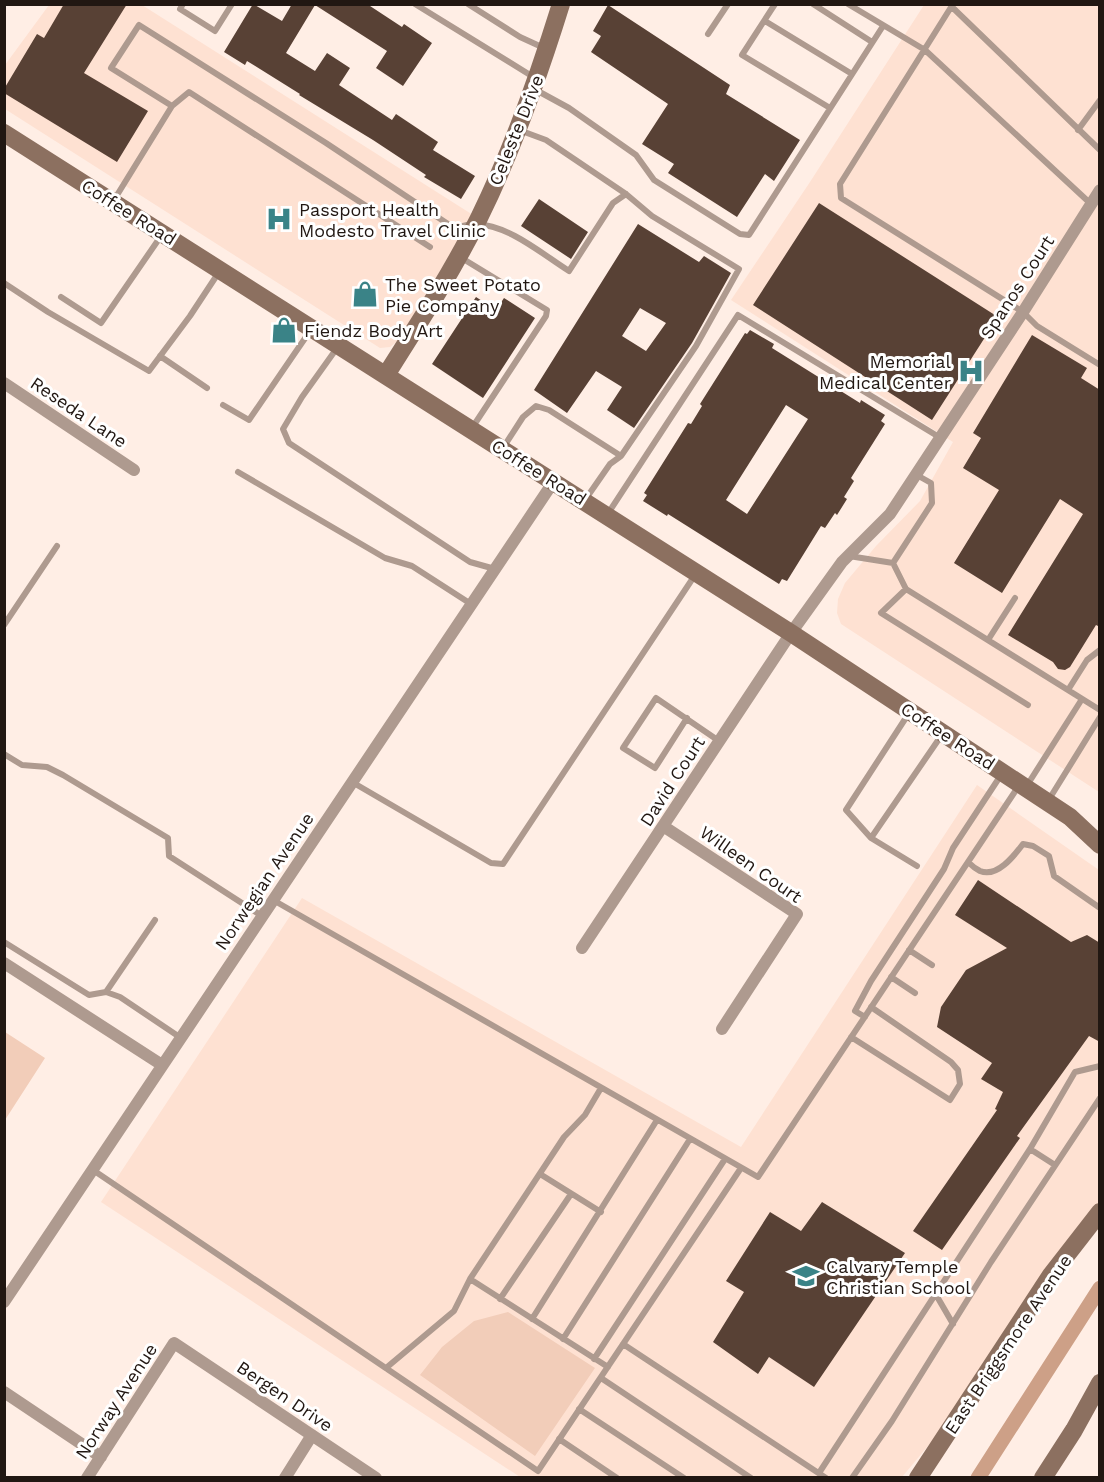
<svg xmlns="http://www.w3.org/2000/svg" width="1104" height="1482" font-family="'Work Sans',sans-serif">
<rect width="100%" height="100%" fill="#ffeee5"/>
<path fill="#fee1d2" d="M49,5H142L473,215L399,340L390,347L380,348L5,109V65Z
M924,5H1099V792L841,624L837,613L838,599L845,583L876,546L920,501L953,442L731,300L810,182Z
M977,785L1099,870V1205L933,1440L902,1477H520L101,1202L302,898L741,1147Z"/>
<path fill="#f2cdb9" d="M5,1032L45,1058L5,1120Z
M508,1312L595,1368L535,1456L420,1375L442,1347L474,1321Z"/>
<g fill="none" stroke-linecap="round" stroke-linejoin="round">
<path stroke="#cda087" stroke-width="15" d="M978,1478L1100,1288"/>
</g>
<path fill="#584135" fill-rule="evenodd" d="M64,4H127L84,73L148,111L117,162L4,93V89L37,34L44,38Z
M253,4L282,21L292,4H367L402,27L404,24L432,43L403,86L376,68L387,51L315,5L286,53L315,71L327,53L350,68L339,85L392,120L396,114L438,142L433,150L475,176L461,199L424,177L426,175L373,140L299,95L300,94L247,61L245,65L224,52Z
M608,5L730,85L726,94L800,140L774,181L765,174L737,217L668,173L674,164L642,144L668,104L591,52L601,36L593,31Z
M539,199L588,232L571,259L521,226Z
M819,203L998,317L932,420L753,305Z
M638,224L699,262L704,256L731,273L692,343L634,428L607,410L622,387L596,371L567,413L534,390ZM640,308L666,323L646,351L622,336Z
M476,297L496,310L504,298L535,318L483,398L432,364Z
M750,330L774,344L772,348L860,403L861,400L885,415L881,421L885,424L851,478L854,481L844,497L847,499L837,515L835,513L825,528L821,526L787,581L782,579L779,584L668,514L667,516L643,501L647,495L644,493L688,423L691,424L702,406L700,404L745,333L747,334ZM786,405L808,419L747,514L726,500Z
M1032,335L1087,368L1081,378L1100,390V627L1096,625L1070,667L1065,670L1058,669L1053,662L1008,635L1083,514L1060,499L1002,593L954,563L999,490L963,468L981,438L973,433Z
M978,880L1071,942L1087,935L1100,943V1042L1089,1036L1017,1136L1020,1138L942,1250L913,1231L997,1110L995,1109L1003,1092L981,1079L992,1063L937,1027L941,1007L966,970L1007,948L955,915Z
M822,1202L905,1253L814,1387L769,1357L758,1374L713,1342L744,1292L726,1281L770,1212L801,1231Z"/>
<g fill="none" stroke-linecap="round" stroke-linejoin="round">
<path stroke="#ae9a8f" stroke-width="6" d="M183,4L180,9L215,31L232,4
M415,4L535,78
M468,4L520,37L544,48
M775,4L742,55L830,108
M813,4L872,42
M848,4L925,50L1091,204
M953,4L840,184L841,198L1023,312L1037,326L1100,365
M952,7L1100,150
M765,21L852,74
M708,34L728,4
M536,90L569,108L636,155L654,180L740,234L749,235L883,26
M172,106L189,92L430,247
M519,130L546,140L626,194L652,216L739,269L696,346L621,456
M1078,130L1100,100
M114,200L172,106L111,68L139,25L326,143L454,228C461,227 470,223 477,224C510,226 542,254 569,271L613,203L626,194
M460,257L547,310L546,316L472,428
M4,283L48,312L149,371L190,316L219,272
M61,297L101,323L161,236
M337,348L302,397L283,429L289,443L470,562L495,569
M160,356L207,388
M223,405L249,420L310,331
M503,448L523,417L536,406L549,410L621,456L610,464L585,500
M238,472L385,558L412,566L471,604
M607,515L738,315L939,437
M849,556L893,563
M893,563L906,589L1100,710
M893,563L932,503L931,483L915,474
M906,589L881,613L1028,705
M4,625L57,546
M988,640L1015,598
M1068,690L1087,660L1100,650
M909,713L846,810L871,838L917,866
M687,718L655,768L623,748L656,698L719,741
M4,754L22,765L47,767L63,775L168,838L169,856L262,916
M352,782L491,863L503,864L695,575
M1026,787L1082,699
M1048,801L1100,717
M871,838L941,736
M968,862C971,865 976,869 980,871C997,878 1014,856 1023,844L1033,846L1049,856L1054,876L1100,908
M273,900L758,1177L1018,787
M4,942L89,995L106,992L120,997L181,1038
M909,950L932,965
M891,977L915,993
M106,992L155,920
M865,1017L855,1011L871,981L944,869L953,848L1001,775
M851,1037L950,1100L960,1084L958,1070L951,1062L871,1007
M1030,1149L1055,1165
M93,1170L538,1471L741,1168
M540,1174L601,1212
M470,1279L608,1367
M935,1293L953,1324
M500,1299L571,1194
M532,1319L657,1120
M563,1339L690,1139
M623,1344L826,1478
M594,1359L725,1159
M386,1368L454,1311L470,1279L564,1137L585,1115L601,1088
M601,1378L751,1478
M579,1409L684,1478
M559,1439L617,1478
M819,1473L1030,1149L1075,1072L1100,1066
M852,1478L892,1421L991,1262L1100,1098"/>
<path stroke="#ae9a8f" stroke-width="12" d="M4,383L134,470
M663,826L797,914L722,1029
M582,948L791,633L842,562L890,514L1023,312L1100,190
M4,963L162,1065
M4,1302L554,481
M4,1392L101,1457
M87,1478L174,1343L376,1478
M285,1478L312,1435"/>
<path stroke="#8c7060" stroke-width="18" d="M4,133L791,633L1070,817L1100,845
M386,375C419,323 452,272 479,218C513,149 538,78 561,4
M918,1478L1051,1275L1100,1212
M1043,1478L1074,1430L1100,1383"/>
</g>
<defs>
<g id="hospital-bare" transform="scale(2.07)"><path d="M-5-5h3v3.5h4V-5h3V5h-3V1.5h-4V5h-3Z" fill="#3a8387" stroke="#fff" stroke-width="2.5" paint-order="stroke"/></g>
<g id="shop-bare" transform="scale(2.07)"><path d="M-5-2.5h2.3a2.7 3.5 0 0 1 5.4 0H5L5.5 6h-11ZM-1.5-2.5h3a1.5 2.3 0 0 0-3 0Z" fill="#3a8387" stroke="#fff" stroke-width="2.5" paint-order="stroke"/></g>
<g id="school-bare" transform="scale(2.07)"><path d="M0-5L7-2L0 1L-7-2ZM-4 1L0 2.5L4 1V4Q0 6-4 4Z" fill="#3a8387" stroke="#fff" stroke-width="2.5" paint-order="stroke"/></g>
</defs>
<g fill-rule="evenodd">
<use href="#hospital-bare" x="279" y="219"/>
<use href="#shop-bare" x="365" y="294"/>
<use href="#shop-bare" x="284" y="330"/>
<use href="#hospital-bare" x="971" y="371"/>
<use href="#school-bare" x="806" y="1276"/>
</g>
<g text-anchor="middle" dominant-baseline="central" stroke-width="6" stroke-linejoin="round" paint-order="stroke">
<g font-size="18" fill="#211712" stroke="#fff">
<text transform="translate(516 130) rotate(-68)">Celeste Drive</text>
<text transform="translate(129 212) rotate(32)">Coffee Road</text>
<text transform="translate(1017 287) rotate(-57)">Spanos Court</text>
<text transform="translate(79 412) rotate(34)">Reseda Lane</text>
<text transform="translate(539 472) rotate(32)">Coffee Road</text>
<text transform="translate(948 736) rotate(33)">Coffee Road</text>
<text transform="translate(672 781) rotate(-57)">David Court</text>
<text transform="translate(751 864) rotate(35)">Willeen Court</text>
<text transform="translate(264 881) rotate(-56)">Norwegian Avenue</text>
<text transform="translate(1008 1344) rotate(-56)">East Briggsmore Avenue</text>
<text transform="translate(285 1396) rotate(34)">Bergen Drive</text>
<text transform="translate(116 1401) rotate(-57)">Norway Avenue</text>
</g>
<g font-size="18" fill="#211712" stroke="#fff" text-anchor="start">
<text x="299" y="209">Passport Health<tspan x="299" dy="21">Modesto Travel Clinic</tspan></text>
<text x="385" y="284">The Sweet Potato<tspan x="385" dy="21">Pie Company</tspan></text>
<text x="304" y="330">Fiendz Body Art</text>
<text x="951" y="361" text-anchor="end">Memorial<tspan x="951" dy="21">Medical Center</tspan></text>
<text x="826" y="1266">Calvary Temple<tspan x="826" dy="21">Christian School</tspan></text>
</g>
</g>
<rect width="1104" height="1482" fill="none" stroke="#211712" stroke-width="12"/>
</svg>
